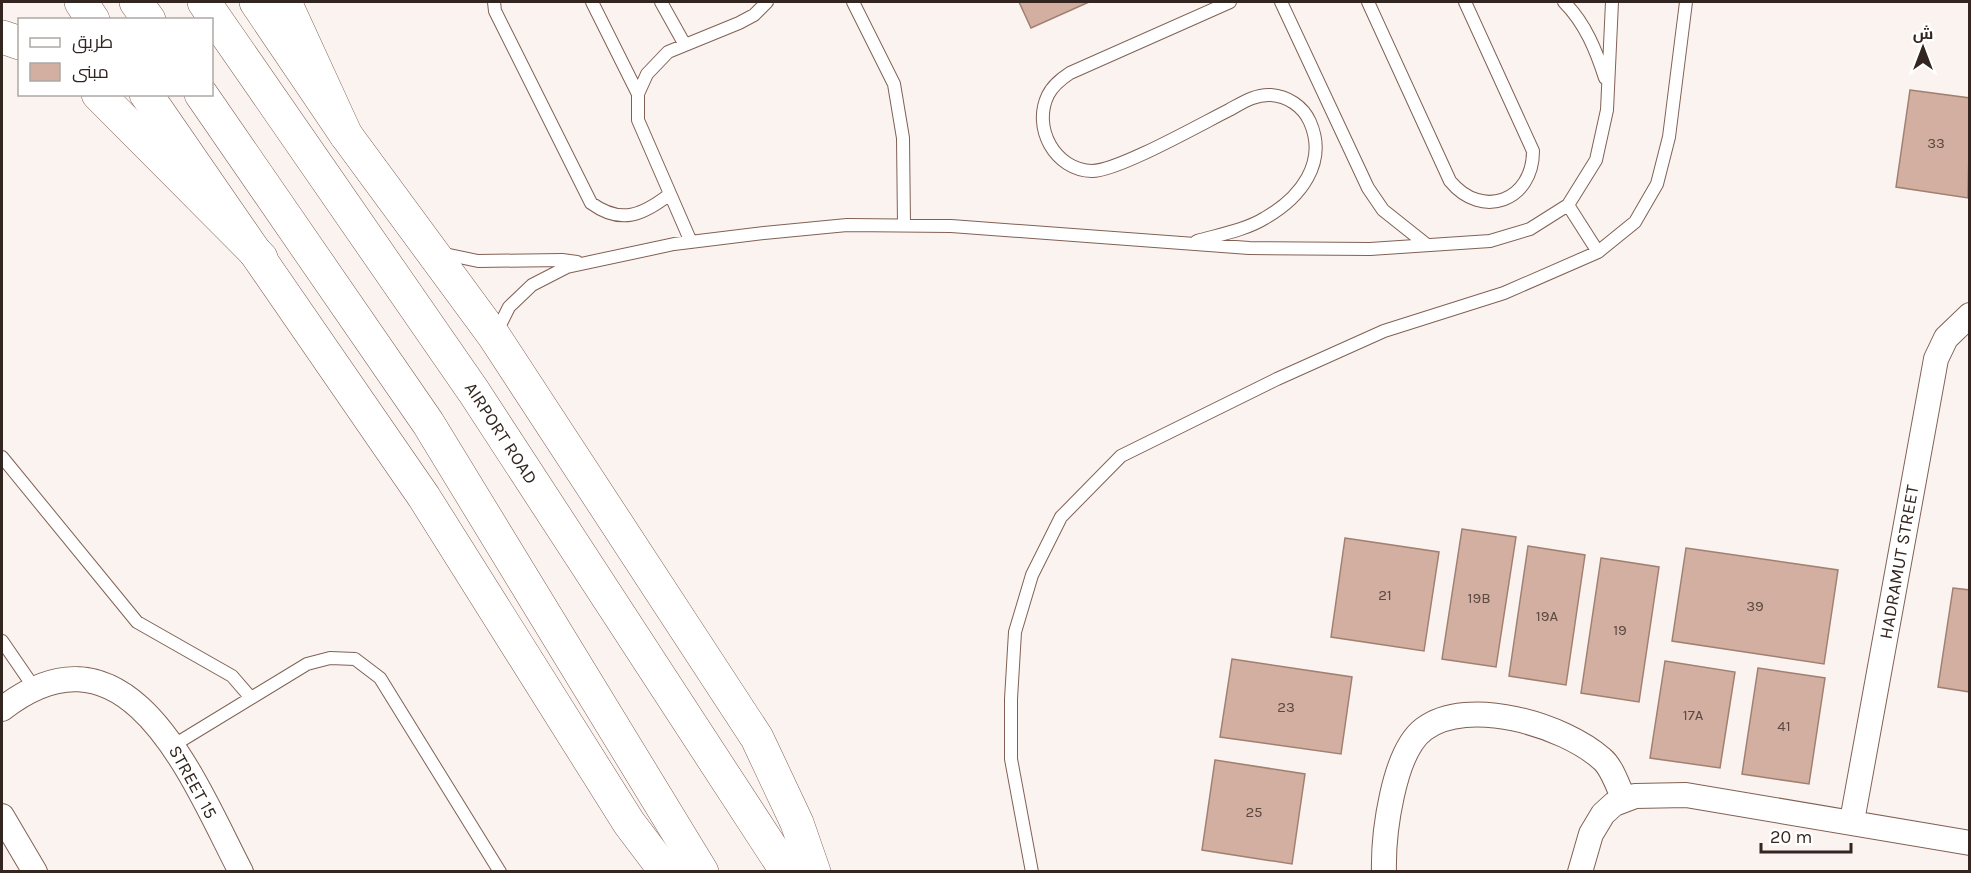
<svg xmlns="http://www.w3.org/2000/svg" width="1971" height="873" font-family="Karla,Cairo,sans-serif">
<rect width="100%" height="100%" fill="#fbf3f0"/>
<path fill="#d2afa0" stroke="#a18072" stroke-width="1.5" d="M1019,2H1089L1031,28Z
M1910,90L1970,98L1968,198L1896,187Z
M1462,529L1516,537L1496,667L1442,659Z
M1345,538L1439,552L1424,651L1331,637Z
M1528,546L1585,555L1566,685L1509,676Z
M1686,548L1838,570L1824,664L1672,641Z
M1601,558L1659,567L1639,702L1581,693Z
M1953,588L1970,590V692L1938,687Z
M1232,659L1352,677L1341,754L1220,737Z
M1665,661L1735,672L1720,768L1650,758Z
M1758,668L1825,678L1809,784L1742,774Z
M1215,760L1305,774L1292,864L1202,850Z"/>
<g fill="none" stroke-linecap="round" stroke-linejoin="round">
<g stroke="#816154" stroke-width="14">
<path id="lane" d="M494,2L495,11L591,203C621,225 643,215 670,194
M592,2L638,94
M661,2L685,45
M853,2L894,84L903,138L904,225
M1281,2L1368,188L1383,210L1427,245
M1368,2L1450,181C1482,220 1533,201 1533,151L1465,2
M1564,2C1585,23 1596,50 1605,78
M1568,205L1598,252
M1197,241C1218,235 1246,230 1265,218C1300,198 1328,163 1310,122C1303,106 1287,96 1271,95C1255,94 1242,103 1229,110C1201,124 1118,171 1092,171C1055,170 1032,128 1048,95C1053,85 1061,79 1070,73L1230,2
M691,242L638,120V94L647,74L668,52L739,23L754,15L767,2
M440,253L478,261L562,260L577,262
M496,333L509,307L532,285L567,267L674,244L764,233L847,225L951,226L1249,248L1370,249L1490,241L1530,229L1568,205L1596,160L1607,110L1612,2
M2,457L137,622L232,676L251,698
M2,641L35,689
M174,745L307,664L330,658L355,659L380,678L500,872
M1032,872L1011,759V699L1015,632L1032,575L1061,517L1121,456L1277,379L1384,331L1504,293L1598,252L1635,222L1657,184L1669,137L1686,2"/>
</g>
<g stroke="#816154" stroke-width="26">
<path id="street" d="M2,709C129,610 194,782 241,872
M2,816L35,872
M1852,821L1936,359L1946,338L1970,315
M1384,872C1383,835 1393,752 1424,729C1468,696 1564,725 1602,759C1612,767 1618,787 1624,799
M1580,872L1591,834L1603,814L1614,804L1635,796L1686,795L1970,843"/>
</g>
<g stroke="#816154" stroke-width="34">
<path id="secondary" d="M81,2L93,20
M256,2L346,135L494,336L757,738L797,823L814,872
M146,94L424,497L629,823L666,872"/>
</g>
<g stroke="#816154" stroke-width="34">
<path id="primary" d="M285,2L346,135
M2,37L20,43
M98,94L261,258"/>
</g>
<g stroke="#816154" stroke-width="34">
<path id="highway" d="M136,2L149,20
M204,2L474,392L787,872
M201,94L428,423L702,872"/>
</g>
<use href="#lane" stroke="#fff" stroke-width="12"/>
<use href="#street" stroke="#fff" stroke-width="24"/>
<use href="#secondary" stroke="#fff" stroke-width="33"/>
<use href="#primary" stroke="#fff" stroke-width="33"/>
<use href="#highway" stroke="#fff" stroke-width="33"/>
</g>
<g text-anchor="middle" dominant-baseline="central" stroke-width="4.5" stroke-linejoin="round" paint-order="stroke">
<g font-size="15" fill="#5b483f">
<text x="1936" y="143">33</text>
<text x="1385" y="595">21</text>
<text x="1479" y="598">19B</text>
<text x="1755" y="606">39</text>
<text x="1547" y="616">19A</text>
<text x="1620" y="630">19</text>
<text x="1286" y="707">23</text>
<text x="1693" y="715">17A</text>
<text x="1784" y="726">41</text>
<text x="1254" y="812">25</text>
</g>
<g font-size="18" fill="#33251f" stroke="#fff">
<text transform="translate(501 433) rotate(57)">AIRPORT ROAD</text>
<text transform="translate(1899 562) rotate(-80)">HADRAMUT STREET</text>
<text transform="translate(193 782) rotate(61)">STREET 15</text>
</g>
</g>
<rect width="1971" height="873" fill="none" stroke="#33251f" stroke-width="6"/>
<rect x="18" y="18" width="195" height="78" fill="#ffffff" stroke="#ada8a5" stroke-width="1.5"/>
<rect x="30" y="38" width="30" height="9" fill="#ffffff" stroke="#ada8a5" stroke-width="1.5"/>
<text x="72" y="48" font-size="18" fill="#33251f">طريق</text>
<rect x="30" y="63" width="30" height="18" fill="#d2afa0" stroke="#ada8a5" stroke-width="1.5"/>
<text x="72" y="78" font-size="18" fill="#33251f">مبنى</text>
<g transform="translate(1923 48)" stroke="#ffffff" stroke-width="4.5" paint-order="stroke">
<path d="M0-4.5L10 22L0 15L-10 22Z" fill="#33251f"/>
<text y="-9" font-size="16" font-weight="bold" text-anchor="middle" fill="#33251f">ش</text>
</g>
<path d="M1761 843v9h90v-9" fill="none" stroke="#33251f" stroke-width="3"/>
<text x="1770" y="843" font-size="18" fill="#33251f" stroke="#ffffff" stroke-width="4.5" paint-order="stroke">20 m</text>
</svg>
